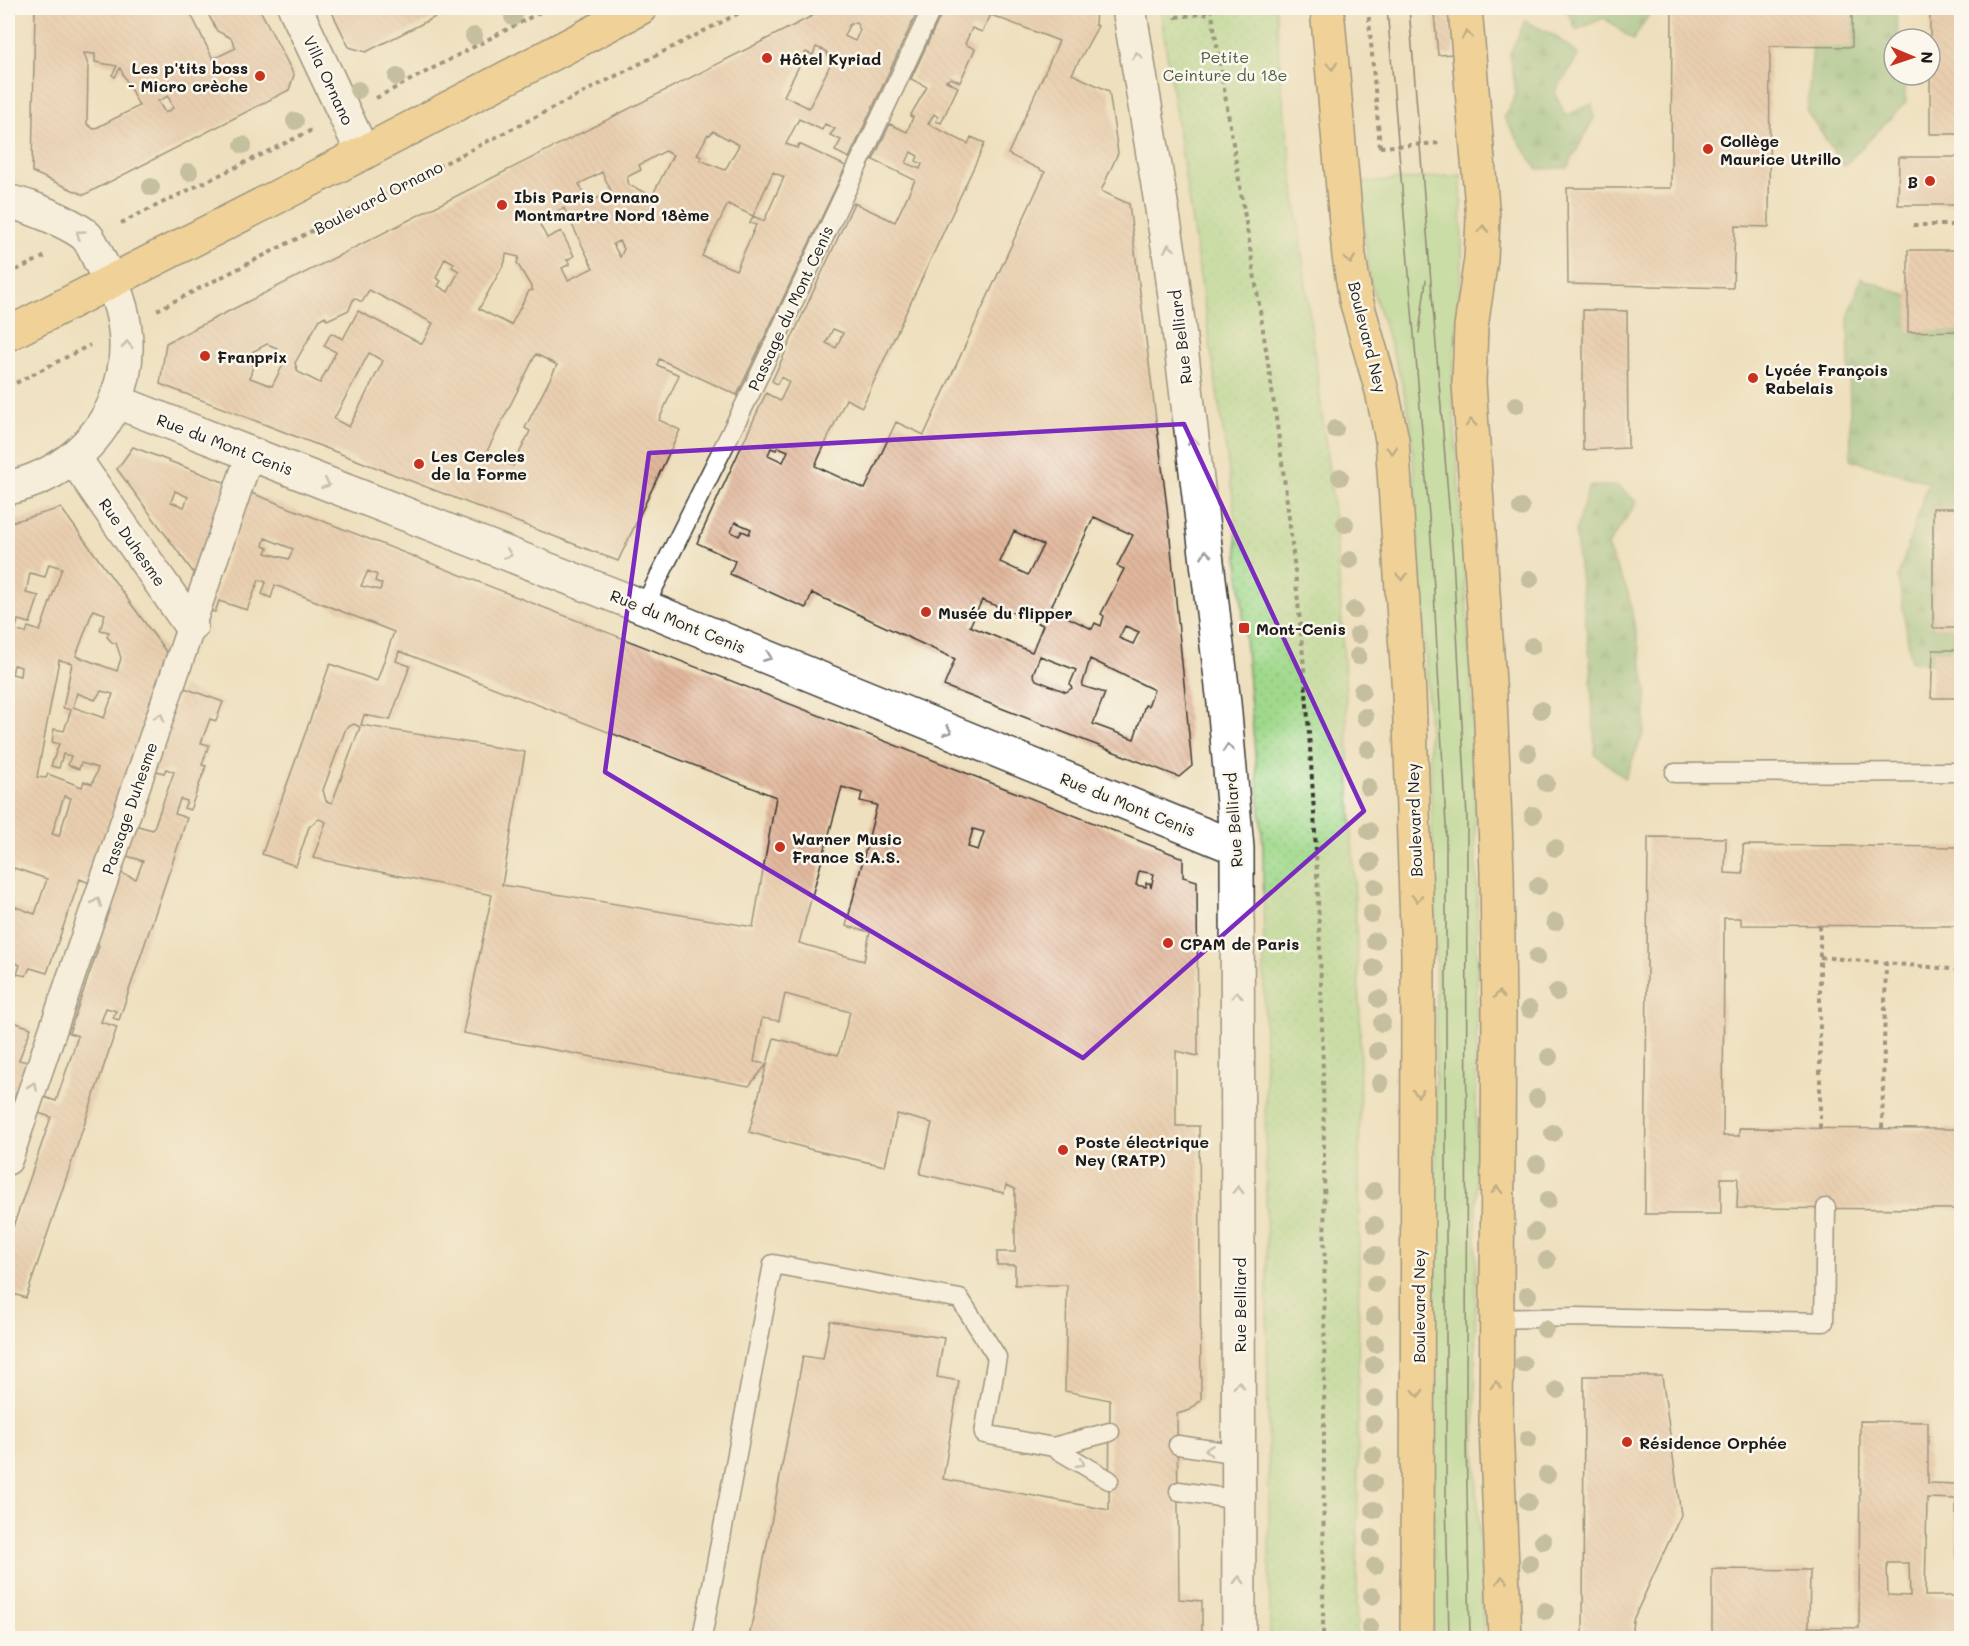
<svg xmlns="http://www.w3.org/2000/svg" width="1969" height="1646" font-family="Mali,sans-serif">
<defs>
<pattern id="forest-firs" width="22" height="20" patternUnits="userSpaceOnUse" patternTransform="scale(1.5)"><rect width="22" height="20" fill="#80b978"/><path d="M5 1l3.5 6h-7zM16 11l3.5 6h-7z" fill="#6e9e67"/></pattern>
<pattern id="park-dots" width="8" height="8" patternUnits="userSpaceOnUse" patternTransform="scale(1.5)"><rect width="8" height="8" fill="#a0d98c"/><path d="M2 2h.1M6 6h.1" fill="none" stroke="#89ba78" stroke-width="1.8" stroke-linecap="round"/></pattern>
<pattern id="building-back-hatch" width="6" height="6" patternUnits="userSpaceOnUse" patternTransform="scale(1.5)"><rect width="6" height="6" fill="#e2b89d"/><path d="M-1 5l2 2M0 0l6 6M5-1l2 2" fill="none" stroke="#c19e87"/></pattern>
</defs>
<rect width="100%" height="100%" fill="#fbf7ec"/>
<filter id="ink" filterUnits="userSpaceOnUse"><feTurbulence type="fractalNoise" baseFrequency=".0167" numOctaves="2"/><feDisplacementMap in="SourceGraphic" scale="12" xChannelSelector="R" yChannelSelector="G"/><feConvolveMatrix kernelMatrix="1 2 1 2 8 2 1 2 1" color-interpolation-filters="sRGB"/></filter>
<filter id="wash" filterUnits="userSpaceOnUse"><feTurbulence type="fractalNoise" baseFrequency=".008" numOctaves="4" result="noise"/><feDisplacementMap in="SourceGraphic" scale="24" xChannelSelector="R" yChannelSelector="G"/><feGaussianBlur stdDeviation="1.35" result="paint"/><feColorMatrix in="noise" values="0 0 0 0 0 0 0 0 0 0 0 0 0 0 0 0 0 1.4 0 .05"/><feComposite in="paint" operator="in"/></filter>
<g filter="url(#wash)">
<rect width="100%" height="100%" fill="#eee0be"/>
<path fill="#a0d98c" stroke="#5e7a54" stroke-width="1.5" d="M1461,175L1462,261L1452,382L1471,674L1477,892L1475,1446L1484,1638H1433L1436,929L1427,681L1411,422L1400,375L1370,281L1359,183Z"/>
<path fill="url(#forest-firs)" stroke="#4e6a4a" stroke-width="1.5" d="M1566,8H1652V10L1633,40L1604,18L1576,30Z
M1895,8L1899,39H1894V75H1903L1906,102L1844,166L1807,112L1816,10Z
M1525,21L1555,36L1579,55L1555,92L1565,116L1592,104L1594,118L1567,168L1537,169L1504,118L1516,94L1510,53Z
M1861,278L1908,296L1909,332L1961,331V430L1956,433L1961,441V508H1933V628H1954L1961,650H1933V664L1911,661L1898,577L1928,482L1851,460L1848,318Z
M1589,486H1618L1637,502L1607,547L1628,592L1647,689L1644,732L1625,778L1595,754L1590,661L1575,532Z"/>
<path fill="url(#park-dots)" stroke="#5e7a54" stroke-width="1.5" d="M1160,8H1276L1280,74L1336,528L1344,658L1360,1014L1357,1638H1270L1263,845L1233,498Z"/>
<g id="blocks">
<path fill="url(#building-back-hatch)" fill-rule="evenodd" d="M35,8H188L213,59L236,48L231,38L217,31L205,8H259L294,75L289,90L84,195L32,172ZM84,53L95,54V62L117,66L112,75L115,77L120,68L139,106L94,129L87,124L88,65ZM168,96L173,108L165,113L158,101Z
M330,8H453L366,52L349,47Z
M828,8H919L849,158L835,151L841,140L830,135L835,129L825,124L822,130L799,119L786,144L797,148L799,144L846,166L737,395L659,359L657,365L679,375L659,420L680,430L618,561L160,384L166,343ZM856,22L860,30L855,41L844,36L849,25ZM816,47L826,51L831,63L809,108L784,96L806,52L813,55ZM713,131L739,145L725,170L700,160L702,157L697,155L708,134L710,135ZM665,151L673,155L652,196L629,185L627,177L641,170L639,165ZM602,172L611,191L589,203L579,184ZM773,172L784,177L764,221L753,216L750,223L756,225L736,270L702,256L728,204L753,216ZM564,208L593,268L568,280L562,268L570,264L567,260L574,256L561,231L547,238L538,221ZM619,241L624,249L620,257L613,244ZM506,254L519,257L517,263L533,290L529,291L511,325L479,309L505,262ZM445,258L454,263L452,267L459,271L448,292L438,286L441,281L436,278ZM369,290L433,323L422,344L358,311L343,339L331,333L324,346L336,352L320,383L298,372L295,363L320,319L325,316L327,320L349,310L354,298L362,302ZM267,344L277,348L273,356L285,361L272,386L250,378L254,359L250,353ZM369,353L383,361L349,427L334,419ZM536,354L557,365L525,428L530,431L513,466L485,455Z
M944,8H1096L1095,25L1098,26L1072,74L1109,91L1118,153L1101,191L1129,204L1167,507L1192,766L1179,777L944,686L955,659L812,593L806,608L787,600L730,574L735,561L697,543L766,393L780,401L789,382L781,377L777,384L772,381L854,203L895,222L915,180L873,160L890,124L907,132L913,117L910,116L927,87L911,79ZM991,15L1059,41L1008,154L1045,172L924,435L896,422L865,489L815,466L846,399L862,407L985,143L971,137L968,144L928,124L934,114L938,117L936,121L941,123L958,87L946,81L951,78L960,82L975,49L965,44L972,28L982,32ZM911,152L918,156L916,161L922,164L920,169L906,163ZM833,329L843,333L836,348L826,343ZM778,447L788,451L783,462L768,455L771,448L776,450ZM1094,517L1133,535L1117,566L1124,569L1101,614L1104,616L1101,626L1095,623L1092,629L1050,609ZM735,522L751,529L749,534L742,531L739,536L731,532ZM1014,531L1043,545L1028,575L1000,562ZM982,600L1043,625L1032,652L970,626ZM1125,626L1139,632L1133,644L1119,638ZM1040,656L1076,670L1070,684L1072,688L1066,692L1036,680L1033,674ZM1090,659L1154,690L1148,706L1145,705L1134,739L1093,724L1105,693L1082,686Z
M1672,8H1852V47L1770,46L1769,227L1735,226L1733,288L1568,284L1567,188H1671Z
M1930,8H1962V134H1930Z
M1450,12L1454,54L1438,55L1434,13Z
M1899,157H1962V205H1898Z
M1908,250H1962V331L1908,332Z
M1583,310L1627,311L1628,448L1583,450Z
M133,447L226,483L196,571L193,572L117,469ZM175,491L188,497L184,507L171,502Z
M249,492L1183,858V877L1197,881L1198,1056L1176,1051V1126H1199L1201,1400L1190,1410L1177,1414L1179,1599L1202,1601V1638H749L803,1356L823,1359L830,1321L944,1338L937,1377L959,1381L943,1479L1109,1510L1110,1400L1065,1391L1067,1285H1015V1265H997V1252H1015V1189L1006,1185L1004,1193L920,1174L932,1123L897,1114L885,1166L813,1150L749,1132L767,1064L749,1086L463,1033L492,895L313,858L326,822L319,819L309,827L296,866L262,854L330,664L377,681L394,632L275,585L271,598L262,594L266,582L259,580L247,610L219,601L215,612L211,611ZM265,538L293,549L289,559L266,553L268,548L263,546ZM368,571L377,575L375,581L382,584L380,590L361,586ZM399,651L776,797L753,927L502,885L525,752L361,725L364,715L390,720L410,666L396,661ZM354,724L360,727L332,803L326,801L323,790L346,728ZM842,787L862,793L860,801L877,805L846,926L870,932L864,961L799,943ZM973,829L984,832L978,850L968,847ZM1139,871L1154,874L1151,888L1150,883H1146V887L1136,885ZM785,994L850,1012L838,1055L774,1038L767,1064L754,1062L762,1018L779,1021Z
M61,508L167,653L89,883L80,879L47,973L30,968L26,976L17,974L20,965L8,960V904L35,914L47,879L14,868L8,886V813L11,802L8,801V523ZM49,564L62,568L40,631L28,627L26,633L15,631L18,620L30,623L39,596L26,593L30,573L45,577ZM93,610L105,614L100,630L109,632L107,637L113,643H116L121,658L117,671L76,656ZM59,660L72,663L63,708L71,710L64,731L54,729L52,742L59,744L51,766L59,768L63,754L71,756L68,765L79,769L81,763L98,768L92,784L84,781L82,787L48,774L46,778L37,777ZM14,665L21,667L20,676L12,674ZM101,691L113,694L104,718L73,707L77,693L95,700ZM64,796L71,798L59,836L52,834Z
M1933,508H1962V628H1933Z
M1933,650H1962V698H1931Z
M182,687L223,702L216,721L210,719L201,743L209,745L202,765L206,766L190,810L184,808L187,801L180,799L175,814L187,818L178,846L119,1020L113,1018L116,1011L106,1008L101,1022L117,1027L26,1298L14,1294L8,1317V1235L10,1236L51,1117L35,1112L41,1096L56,1101L78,1036L69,1033L99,946L95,938L118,872L136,879L143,861L124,855L134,825L153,830L174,772L166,769L164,773L153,770Z
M1648,837L1726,838L1725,873L1743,874V845L1962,847V926L1741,925V918H1724L1723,1136H1739V1128L1962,1129V1209L1737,1208L1738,1178H1721V1214H1645Z
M8,1020L31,1028L19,1060L28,1062L8,1118Z
M1584,1376H1662L1681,1515L1633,1620L1631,1638H1583Z
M1860,1421L1928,1422V1483L1956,1484V1428H1962V1556H1956V1499L1927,1498L1925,1596H1961L1960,1638H1712V1569L1810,1570L1809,1627L1859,1628ZM1887,1563H1909L1910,1596L1888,1595Z"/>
</g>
</g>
<g filter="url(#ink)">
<use href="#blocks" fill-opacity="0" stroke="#3c3934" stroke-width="1.5"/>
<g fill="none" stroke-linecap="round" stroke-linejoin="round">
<g stroke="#3c3934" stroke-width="21">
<path id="service" d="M644,607L753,388L932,8
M1675,773L1962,772
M1496,1319L1576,1317L1824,1322L1826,1208
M1178,1445L1239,1454
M1053,1447L1110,1432
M1179,1491L1239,1500
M702,1638L773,1264L960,1299L997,1357L984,1434L1053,1447L1109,1480"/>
</g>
<g stroke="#3c3934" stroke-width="30">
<path id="pedestrian" d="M8,1161L250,454"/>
</g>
<g stroke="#3c3934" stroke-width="36">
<path id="minor" d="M295,8L363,153
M1129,8L1171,264L1224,703L1237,848L1239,1638
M8,202C25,204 74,224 87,237C93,244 97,256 102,265C158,356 112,465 8,488
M115,401L644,607L1237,848
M74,458L191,626"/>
</g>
<g stroke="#3c3934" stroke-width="36">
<path id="primary" d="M1327,8L1349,256L1356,300L1382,391L1392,440L1409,694L1418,955L1417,1638
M1465,8L1483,219L1481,259L1471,327L1469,383L1490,698L1497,873L1499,1011L1496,1427L1505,1638
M8,334L363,153L640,8"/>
</g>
<path stroke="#3c3934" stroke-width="4" stroke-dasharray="4.5 4.5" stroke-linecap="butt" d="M1175,8L1176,17L1212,13
M1211,8C1242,205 1279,403 1298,602C1332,947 1324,1293 1323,1638
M1368,8L1380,147
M376,98L548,8
M1380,147L1441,143
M121,223L314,129
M1913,225H1962
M8,274L48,255
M157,310L749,8
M8,387L90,345
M1820,957L1962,970
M1820,1128V925
M1882,1128L1886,963"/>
<use href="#service" stroke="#fff" stroke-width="18"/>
<use href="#pedestrian" stroke="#fff" stroke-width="27"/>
<use href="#minor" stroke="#fff" stroke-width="33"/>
<use href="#primary" stroke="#f2c26a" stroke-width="33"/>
<path stroke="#1c1c1c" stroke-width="1.5" d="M1387,8L1432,552L1446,826V1497L1449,1638
M1409,8L1453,557L1467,818L1466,1440L1470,1638
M1419,333L1426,280"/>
</g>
<g fill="#94987a">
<circle cx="513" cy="17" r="9"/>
<circle cx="474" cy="36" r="9"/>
<circle cx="397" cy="77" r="9"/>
<circle cx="358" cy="90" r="9"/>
<circle cx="295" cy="121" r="9"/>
<circle cx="243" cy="145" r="9"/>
<circle cx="189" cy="172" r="9"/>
<circle cx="151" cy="187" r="9"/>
<circle cx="1516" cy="405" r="9"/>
<circle cx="1335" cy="429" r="9"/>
<circle cx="1340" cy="477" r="9"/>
<circle cx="1521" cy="508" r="9"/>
<circle cx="1345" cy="524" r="9"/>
<circle cx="1350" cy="560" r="9"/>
<circle cx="1530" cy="579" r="9"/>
<circle cx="1354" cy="610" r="9"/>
<circle cx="1358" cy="635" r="9"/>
<circle cx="1532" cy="646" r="9"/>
<circle cx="1358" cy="656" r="9"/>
<circle cx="1362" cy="691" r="9"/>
<circle cx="1541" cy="710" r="9"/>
<circle cx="1365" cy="717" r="9"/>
<circle cx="1368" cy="749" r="9"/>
<circle cx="1528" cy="753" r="9"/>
<circle cx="1546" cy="783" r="9"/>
<circle cx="1368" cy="787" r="9"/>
<circle cx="1533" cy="815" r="9"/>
<circle cx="1369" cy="831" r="9"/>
<circle cx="1555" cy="848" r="9"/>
<circle cx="1371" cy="862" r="9"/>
<circle cx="1538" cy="886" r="9"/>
<circle cx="1375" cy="887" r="9"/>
<circle cx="1371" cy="914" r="9"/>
<circle cx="1555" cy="922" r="9"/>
<circle cx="1375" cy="941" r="9"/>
<circle cx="1537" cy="957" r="9"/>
<circle cx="1374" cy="968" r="9"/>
<circle cx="1557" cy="992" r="9"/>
<circle cx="1379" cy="999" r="9"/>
<circle cx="1529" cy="1009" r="9"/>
<circle cx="1382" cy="1023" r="9"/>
<circle cx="1377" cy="1051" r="9"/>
<circle cx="1549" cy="1057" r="9"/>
<circle cx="1380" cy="1083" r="9"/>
<circle cx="1537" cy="1098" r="9"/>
<circle cx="1553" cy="1133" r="9"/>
<circle cx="1537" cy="1164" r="9"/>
<circle cx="1374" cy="1191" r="9"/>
<circle cx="1548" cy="1200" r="9"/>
<circle cx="1375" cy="1225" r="9"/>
<circle cx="1535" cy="1232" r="9"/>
<circle cx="1375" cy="1255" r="9"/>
<circle cx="1547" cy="1260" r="9"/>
<circle cx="1375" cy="1284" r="9"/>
<circle cx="1528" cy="1295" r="9"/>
<circle cx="1374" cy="1316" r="9"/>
<circle cx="1545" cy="1329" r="9"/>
<circle cx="1375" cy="1344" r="9"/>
<circle cx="1523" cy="1364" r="9"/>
<circle cx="1374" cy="1365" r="9"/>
<circle cx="1557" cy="1390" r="9"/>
<circle cx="1375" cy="1398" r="9"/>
<circle cx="1374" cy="1424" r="9"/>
<circle cx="1528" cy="1439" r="9"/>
<circle cx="1373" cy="1455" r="9"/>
<circle cx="1547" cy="1475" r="9"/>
<circle cx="1373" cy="1483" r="9"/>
<circle cx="1528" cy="1502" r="9"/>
<circle cx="1374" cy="1510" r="9"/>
<circle cx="1372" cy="1538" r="9"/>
<circle cx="1543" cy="1541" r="9"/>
<circle cx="1530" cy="1563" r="9"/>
<circle cx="1375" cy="1566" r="9"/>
<circle cx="1372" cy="1596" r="9"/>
<circle cx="1545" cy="1611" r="9"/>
<circle cx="1370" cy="1627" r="9"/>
</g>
<defs><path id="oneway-chevron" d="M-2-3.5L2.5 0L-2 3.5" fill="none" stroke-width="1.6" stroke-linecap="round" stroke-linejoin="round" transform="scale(1.5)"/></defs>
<g stroke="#876f43">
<use href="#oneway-chevron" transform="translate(1467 35) rotate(-95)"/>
<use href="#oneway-chevron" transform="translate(1332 66) rotate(85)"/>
<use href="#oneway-chevron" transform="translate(1483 229) rotate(-90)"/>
<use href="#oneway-chevron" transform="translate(1350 260) rotate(82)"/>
<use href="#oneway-chevron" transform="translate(1471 423) rotate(-94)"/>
<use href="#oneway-chevron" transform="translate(1392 450) rotate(85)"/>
<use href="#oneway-chevron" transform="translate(1402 577) rotate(87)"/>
<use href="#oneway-chevron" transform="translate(1417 898) rotate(89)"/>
<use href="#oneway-chevron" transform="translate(1499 995) rotate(-91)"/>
<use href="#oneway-chevron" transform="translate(1418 1093) rotate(90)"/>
<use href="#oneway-chevron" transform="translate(1497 1190) rotate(-90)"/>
<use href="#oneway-chevron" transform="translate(1496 1385) rotate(-90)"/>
<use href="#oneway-chevron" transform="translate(1418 1393) rotate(90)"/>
<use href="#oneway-chevron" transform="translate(1502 1580) rotate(-93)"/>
</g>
<g stroke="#999">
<use href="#oneway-chevron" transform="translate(1137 56) rotate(-99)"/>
<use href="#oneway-chevron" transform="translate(80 234) rotate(-144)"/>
<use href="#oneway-chevron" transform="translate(1169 248) rotate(-99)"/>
<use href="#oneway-chevron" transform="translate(127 345) rotate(-91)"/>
<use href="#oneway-chevron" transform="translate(1193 441) rotate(-97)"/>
<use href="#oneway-chevron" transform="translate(326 484) rotate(21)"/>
<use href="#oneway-chevron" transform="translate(508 554) rotate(21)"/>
<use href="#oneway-chevron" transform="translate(1206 554) rotate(-97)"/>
<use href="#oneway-chevron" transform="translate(768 657) rotate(22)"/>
<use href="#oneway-chevron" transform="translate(160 717) rotate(-71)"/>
<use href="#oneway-chevron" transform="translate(948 731) rotate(22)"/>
<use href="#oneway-chevron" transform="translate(1228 748) rotate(-95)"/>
<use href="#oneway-chevron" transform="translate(97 902) rotate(-71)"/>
<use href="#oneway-chevron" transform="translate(1237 995) rotate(-90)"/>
<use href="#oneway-chevron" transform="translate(33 1086) rotate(-71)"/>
<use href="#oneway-chevron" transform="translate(1238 1190) rotate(-90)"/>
<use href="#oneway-chevron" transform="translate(1239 1385) rotate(-90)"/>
<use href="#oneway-chevron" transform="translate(1209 1450) rotate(-171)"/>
<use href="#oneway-chevron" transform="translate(1081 1463) rotate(31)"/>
<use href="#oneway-chevron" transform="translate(1239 1580) rotate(-90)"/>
</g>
</g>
<path d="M0 0H1969V1646H0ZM1184,424L1364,811L1083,1058L605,772L649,453Z" fill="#eee0be" fill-opacity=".55" fill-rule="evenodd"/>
<path fill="none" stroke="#7b2cbf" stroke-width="4.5" stroke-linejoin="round" d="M1184,424L1364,811L1083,1058L605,772L649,453Z"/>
<g fill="#c8321e" stroke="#fbf7ec" stroke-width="2">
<circle cx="767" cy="58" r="6"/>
<circle cx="260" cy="76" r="6"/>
<circle cx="1708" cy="149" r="6"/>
<circle cx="1930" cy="181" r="6"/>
<circle cx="502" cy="205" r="6"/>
<circle cx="205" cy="356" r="6"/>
<circle cx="1753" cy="378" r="6"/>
<circle cx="419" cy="464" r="6"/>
<circle cx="926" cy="612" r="6"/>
<rect x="1238" y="622" width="12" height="12" rx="3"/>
<circle cx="780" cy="847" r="6"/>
<circle cx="1168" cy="943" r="6"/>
<circle cx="1063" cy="1150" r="6"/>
<circle cx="1627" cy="1442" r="6"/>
</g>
<g text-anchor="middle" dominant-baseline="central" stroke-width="5" stroke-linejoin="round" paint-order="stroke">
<g font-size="16" fill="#4a5e43" stroke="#fbf7ec">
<text x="1225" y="56">Petite<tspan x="1225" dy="18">Ceinture du 18e</tspan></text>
</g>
<g font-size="16" font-weight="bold" fill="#1c1c1c" stroke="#fbf7ec" text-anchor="start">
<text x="779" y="58">Hôtel Kyriad</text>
<text x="248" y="67" text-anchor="end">Les p'tits boss<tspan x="248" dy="18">- Micro crèche</tspan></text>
<text x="1720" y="140">Collège<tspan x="1720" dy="18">Maurice Utrillo</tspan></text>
<text x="1918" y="181" text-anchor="end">B</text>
<text x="514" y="196">Ibis Paris Ornano<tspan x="514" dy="18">Montmartre Nord 18ème</tspan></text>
<text x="217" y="356">Franprix</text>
<text x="1765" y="369">Lycée François<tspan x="1765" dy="18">Rabelais</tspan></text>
<text x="431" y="455">Les Cercles<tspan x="431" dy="18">de la Forme</tspan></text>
<text x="938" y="612">Musée du flipper</text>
<text x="1256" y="628">Mont-Cenis</text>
<text x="792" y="838">Warner Music<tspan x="792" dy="18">France S.A.S.</tspan></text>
<text x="1180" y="943">CPAM de Paris</text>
<text x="1075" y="1141">Poste électrique<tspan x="1075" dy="18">Ney (RATP)</tspan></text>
<text x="1639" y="1442">Résidence Orphée</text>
</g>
<g font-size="16" fill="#1c1c1c" stroke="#fbf7ec">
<text transform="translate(329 80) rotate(65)">Villa Ornano</text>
<text transform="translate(378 197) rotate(-27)">Boulevard Ornano</text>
<text transform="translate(790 308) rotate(-65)">Passage du Mont Cenis</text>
<text transform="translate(1180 337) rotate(-97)">Rue Belliard</text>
<text transform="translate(1368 337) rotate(76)">Boulevard Ney</text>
<text transform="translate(225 444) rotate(21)">Rue du Mont Cenis</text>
<text transform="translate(133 542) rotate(55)">Rue Duhesme</text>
<text transform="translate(678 621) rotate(22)">Rue du Mont Cenis</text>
<text transform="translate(1128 804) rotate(22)">Rue du Mont Cenis</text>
<text transform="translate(129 808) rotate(-71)">Passage Duhesme</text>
<text transform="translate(1233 820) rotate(-94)">Rue Belliard</text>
<text transform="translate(1414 820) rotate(-92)">Boulevard Ney</text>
<text transform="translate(1239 1305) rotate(-90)">Rue Belliard</text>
<text transform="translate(1418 1306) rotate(-90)">Boulevard Ney</text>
</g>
</g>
<rect width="1969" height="1646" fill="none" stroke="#fbf7ec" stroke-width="30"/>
<g transform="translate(1912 57) rotate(92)"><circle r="28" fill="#fbf7ec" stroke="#a29f99" stroke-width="1.5"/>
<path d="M0-4.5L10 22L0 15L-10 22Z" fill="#c8321e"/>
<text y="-9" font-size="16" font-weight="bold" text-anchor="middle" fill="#1c1c1c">N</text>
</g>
</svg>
